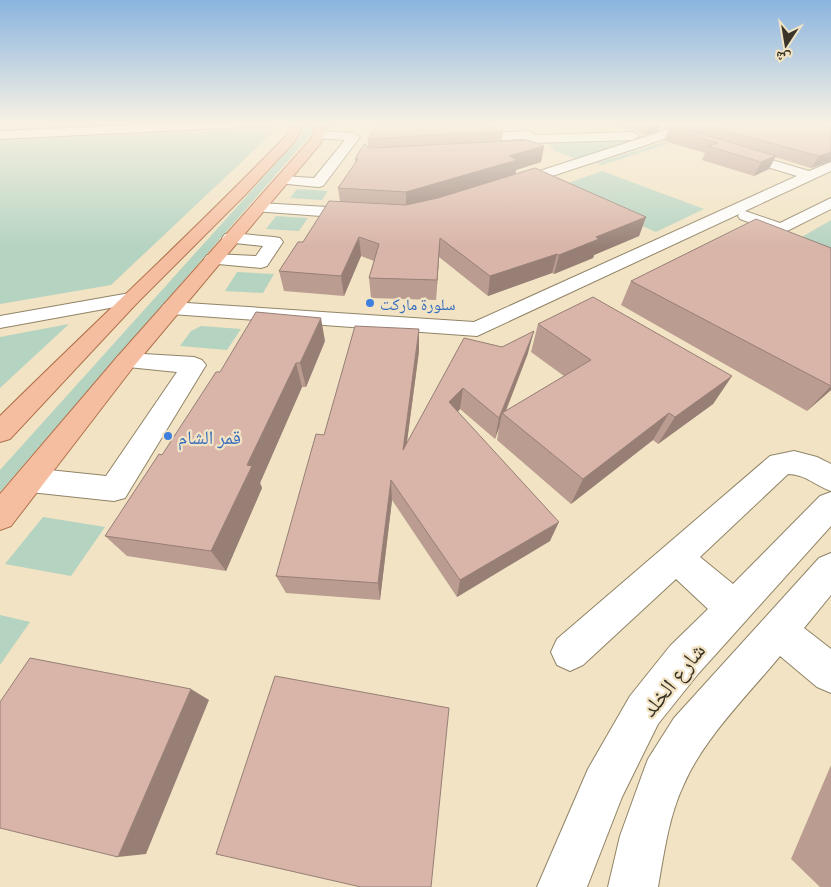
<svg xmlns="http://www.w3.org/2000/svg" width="831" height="887" font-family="'Exo 2','Noto Naskh Arabic',sans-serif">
<rect width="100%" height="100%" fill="#f1e3c3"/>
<path fill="#b5d3c1" d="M303,123H311L312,130L306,140L0,492V470L298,139L304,131Z
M251,129L272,130L271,134L111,285L0,304V140Z
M648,136L576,159L555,151L545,140Z
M664,142L668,144L602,165L596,163Z
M602,171L704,209L656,232L554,188Z
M297,189L328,191L322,200L290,198Z
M276,216L308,218L299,231L266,229Z
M831,220V254L795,241Z
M237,272H238L274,274L263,293L225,291Z
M69,324L0,388V337Z
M201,326L241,329L227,350L180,346L191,331Z
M43,517L105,527L71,576L5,564Z
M0,615L30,622L0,665Z"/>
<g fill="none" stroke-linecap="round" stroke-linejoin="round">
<g stroke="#918467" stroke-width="2">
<path id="minor" d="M184,123H272L267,126L0,139V131Z
M669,129L675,133L673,136L516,188H506L504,185L506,182Z
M319,131L354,133L360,137L323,186L318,187L278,183L276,180L278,177L283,176L314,178L345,140L315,138L313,135Z
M529,131L535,135L633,132L639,136L633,140L531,143L525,139L466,142L460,138L466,134Z
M735,149L809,171L831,162V171L745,211L780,223L831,198V209L781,234L740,219L738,216L739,214L477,336L171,314L164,312L161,308L164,304L171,302L474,322L797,176L730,156L729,153Z
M260,203L361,209L367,211L369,214L367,217L361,219L254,211L252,208L254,205Z
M231,233L274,237L280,238L283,242L267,266L261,268L207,263L204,259L207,255L213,254L256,256L263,246L225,242L222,238L225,234Z
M130,293L137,295L140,299L137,303L0,328V316Z
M126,353L194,357L202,360L206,365L125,498L114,501L30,492L20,488L15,480L20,472L30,468L106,476L177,372L118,366L114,361L118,356Z
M794,451L817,457L831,464V491C816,486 805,474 788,474L700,557L733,584L820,496L831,492V526L698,674L658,724L622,797L587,887H537L588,769L630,696L670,646L708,609L676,579L583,665L570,671L557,665L551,652L557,639L770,456Z
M831,553V595L804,628L831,649V693L817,687L780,656C748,695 704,738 684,784C669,815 664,853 658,887H608L620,836L642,775L648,759L674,718L819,558Z"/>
</g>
<g stroke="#b0724c" stroke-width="2">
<path id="major" d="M288,123H300L301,131L294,142L245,195L137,303L10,439L0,442V416C95,322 193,232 285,137L289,131Z
M318,123H330L320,144L134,366L11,526L0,530V494L118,356L310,140Z"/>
</g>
<use href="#minor" fill="#fff" fill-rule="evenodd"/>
<use href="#major" fill="#f6bea0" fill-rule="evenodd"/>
</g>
<path fill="#ba9c90" d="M610,123H660L658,131L646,135Z
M667,123H831V161L811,168L775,157L769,169L754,176L702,160L705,153L664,141L669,128L672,127Z
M503,131L502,141L544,146L541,162L516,170L515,174L646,217L639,236L594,255L593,258L554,274L552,273L488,296L439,257L436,300L371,298L369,278L374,261L361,256L344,296L284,291L279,271L303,242L340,202L338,188L355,164V159L368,146V139Z
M831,248V390L807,411L621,305L631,281Z
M538,324L732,376L713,404L658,444L653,440L571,504L497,440L499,428L495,439L460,409L458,412L550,541L457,597L392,500L380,600L286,593L276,576L324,435L419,351L407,442L502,347L528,353L506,411L564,376L531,352Z
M325,341L306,387H302L260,483L262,488L226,571L127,556L105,536L162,455Z
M831,765V887H820L791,859Z"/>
<path fill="#977f76" d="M652,123H660L658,131L646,135L650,124Z
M544,146L541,162L516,170L515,177L406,210V192L509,156Z
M831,152V161L811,168L819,156Z
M776,156L769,169L754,176L761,162Z
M646,217L639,236L594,255L593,258L554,274L559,255L596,237Z
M359,237L361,256L344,296L341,276Z
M440,238L439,257L436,300L437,280Z
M557,254L552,273L488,296L490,276Z
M321,318L325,341L306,387L300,363Z
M419,329V351L403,471V450Z
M534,331L528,353L504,415L502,413L499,428L495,439L499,418Z
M296,363L302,387L260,483L262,488L226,571L211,551L247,465Z
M732,376L713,404L658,444L675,417Z
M831,386V390L807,411Z
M463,388L460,409L447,423L449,402Z
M669,413L653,440L571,504L583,479Z
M391,480L392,500L380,600L378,583Z
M559,522L550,541L457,597L460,580Z
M191,689L209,700L146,854L118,857Z"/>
<path fill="#d8b5a8" stroke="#977f76" d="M378,123H483L503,131L368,139Z
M698,123H831V152L819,156Z
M674,126L776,156L761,162L708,146L718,143L669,128Z
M528,140L544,146L509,156L517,160L406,192L338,188L358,159H355L364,144L371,148Z
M535,168L646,217L596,237L599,239L559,255L557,254L490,276L440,238L437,280L369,278L379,244L359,237L341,276L279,271L298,242H303L329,201L406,205L438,198Z
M756,219L831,248V386L631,281Z
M593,297L732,376L675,417L669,413L583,479L502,413L591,360L538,324Z
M256,312L321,318L300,363H296L247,465L252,466L211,551L105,536L159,454L162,455L216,372H220Z
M355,326L419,329L403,450L464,338L502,347L534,331L499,418L463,388L449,402L559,522L460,580L391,480L378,583L276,576L316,434L324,435Z
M30,658L191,689L118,857L0,828V702Z
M275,676L449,708L431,887H361L216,854Z"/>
<linearGradient id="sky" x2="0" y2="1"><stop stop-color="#8ab4df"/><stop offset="0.5" stop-color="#f9f2e4"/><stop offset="1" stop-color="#f9f2e4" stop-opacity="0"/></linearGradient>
<rect width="831" height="247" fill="url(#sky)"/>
<g fill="#3f7fe0" stroke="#f1e3c3" stroke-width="2">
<circle cx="370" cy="303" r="5"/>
<circle cx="168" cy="436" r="5"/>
</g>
<g text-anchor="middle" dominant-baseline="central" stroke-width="4.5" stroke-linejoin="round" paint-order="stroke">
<g font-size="16" fill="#366cbe" stroke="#f1e3c3" text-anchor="start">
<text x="380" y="303">سلورة ماركت</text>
</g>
<g font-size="19" fill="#366cbe" stroke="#f1e3c3" text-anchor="start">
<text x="178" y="436">قمر الشام</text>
</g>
<g font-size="22" fill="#3a3528" stroke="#f1e3c3">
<text transform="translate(672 679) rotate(-51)">شارع الخلد</text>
</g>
</g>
<g transform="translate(786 45) rotate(192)" stroke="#f1e3c3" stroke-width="4" paint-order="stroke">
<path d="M0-4L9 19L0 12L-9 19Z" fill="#3a3528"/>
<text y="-8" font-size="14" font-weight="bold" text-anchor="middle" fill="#3a3528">ش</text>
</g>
</svg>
